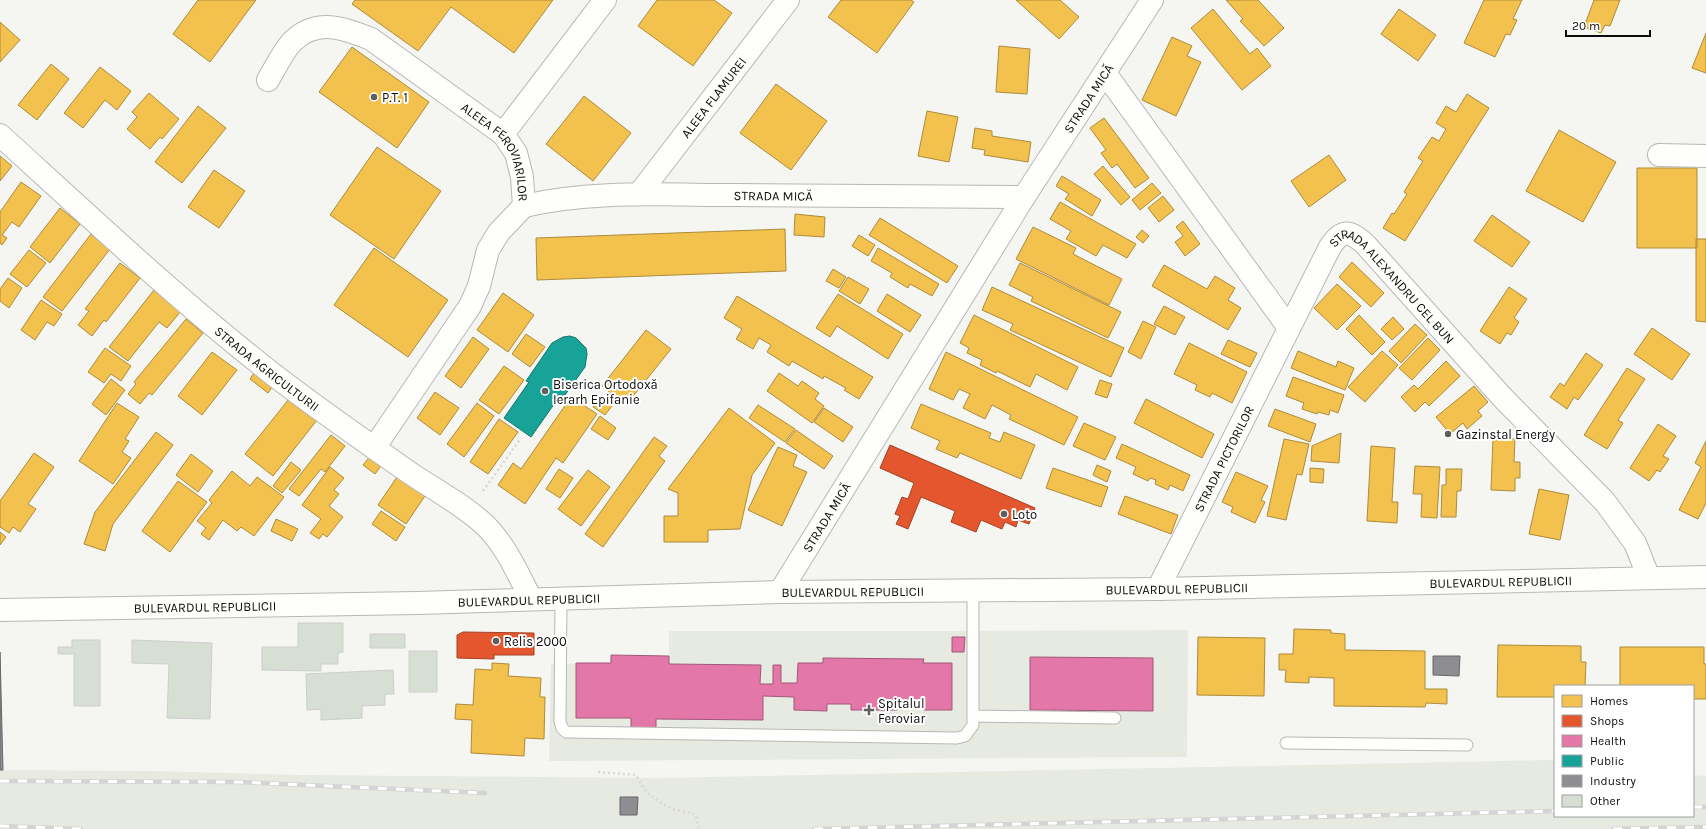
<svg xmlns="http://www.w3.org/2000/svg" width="1706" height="829" font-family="Karla,sans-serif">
<rect width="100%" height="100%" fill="#f5f6f2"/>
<path fill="#e7eae0" d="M1188,630L1187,757L549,761L551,664L610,663L611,655L669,656V631H973Z
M1555,760V816H1693V775L1706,776V829H0V770L153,771L302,775L659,778Z"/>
<path fill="#f2c14e" stroke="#ad8b3a" d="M198,0H256L210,62L173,34Z
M355,0H553L514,53L451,7L418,51L352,4Z
M657,0H714L732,13L693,66L638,26Z
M841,0H911L914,2L877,53L828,17Z
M1016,0H1060L1079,17L1059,39Z
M1226,0H1258L1284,28L1264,46L1240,21L1243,19Z
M1484,0H1522L1513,19L1517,20L1510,35L1506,34L1495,57L1464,43Z
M1594,0H1620L1610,26L1605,25L1601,33L1584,27Z
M1213,9L1250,54L1257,48L1271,66L1242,90L1191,28Z
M1399,9L1436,35L1418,61L1381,34Z
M0,22L20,40L0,62Z
M1706,33V73L1692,68Z
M1172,37L1192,46L1187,56L1201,62L1176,116L1142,100Z
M999,46L1030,49L1027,94L996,92Z
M352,47L429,102L397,148L319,92Z
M51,64L69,79L37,120L18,105Z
M100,67L131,91L117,110L105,100L83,128L64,113Z
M776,84L827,121L791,170L740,133Z
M149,93L179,119L162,139L160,137L150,149L127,129L137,117L132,112Z
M1467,94L1489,108L1405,241L1383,228L1392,213L1394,214L1407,194L1404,192L1423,161L1418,158L1432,137L1439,141L1446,129L1436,123L1446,106L1456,112Z
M584,96L631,133L593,181L546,144Z
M198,106L226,128L182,183L155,162Z
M927,111L958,117L949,162L918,156Z
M1104,118L1149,178L1135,188L1117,164L1112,168L1101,153L1106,150L1090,128Z
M975,128L992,131V136L1031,142L1028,162L984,155L985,150L972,148Z
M1559,130L1616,162L1583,222L1526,191Z
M377,147L441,191L394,259L330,215Z
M1329,155L1346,180L1309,207L1291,181Z
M0,156L12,166L0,181Z
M1103,166L1130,197L1121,205L1094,174Z
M1637,168H1697V248H1637Z
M214,170L245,191L219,228L188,207Z
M1062,176L1101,200L1092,216L1065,199L1069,194L1056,186Z
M21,182L41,196L19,227L12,222L2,235L7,238L2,245L0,243V212Z
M1152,183L1161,193L1140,210L1132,200Z
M1163,196L1174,210L1159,222L1148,208Z
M1060,202L1136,244L1127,258L1103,245L1096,256L1066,239L1071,231L1050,219Z
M60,208L80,224L50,263L30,247Z
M795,214L825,217L824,237L794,235Z
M1492,215L1530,242L1512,267L1474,241Z
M880,218L958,266L947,283L869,235Z
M1183,221L1200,244L1185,256L1175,242L1183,236L1176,227Z
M1033,227L1076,248L1073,254L1122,279L1109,305L1016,259Z
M785,229L786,271L537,280L536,238Z
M1142,230L1149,236L1143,243L1136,237Z
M91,234L110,249L62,311L43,297Z
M859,235L875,245L868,256L852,246Z
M1696,239H1706V322L1696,321Z
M374,248L448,300L408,357L334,305Z
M878,248L939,284L932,296L910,284L908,288L890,277L892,273L871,261Z
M29,250L46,263L27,287L10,274Z
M1352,262L1384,293L1371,307L1339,277Z
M120,263L140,278L106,322L104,320L92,336L78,325L89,311L85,309Z
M1020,263L1121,312L1108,338L1031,301L1033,297L1009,285Z
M1164,265L1207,289L1215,276L1235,288L1228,300L1241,308L1228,330L1152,286Z
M833,269L846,277L839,288L826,281Z
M848,277L869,289L860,304L839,291Z
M8,278L22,288L9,308L0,301V289Z
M1337,284L1361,306L1337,330L1314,308Z
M992,287L1124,348L1111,377L1010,330L1013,324L982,310Z
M1509,287L1527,299L1514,318L1519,322L1511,335L1507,333L1500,344L1480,331Z
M154,290L181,311L167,328L159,322L128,361L109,347Z
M503,293L534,315L508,352L477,330Z
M838,294L903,334L888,359L837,326L830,337L816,328Z
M887,294L921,315L910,332L877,311Z
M737,296L873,377L859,399L844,390L846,388L824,376L823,379L792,361L789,366L767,352L771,345L759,338L753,349L736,339L742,329L724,318Z
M41,300L62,314L54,326L47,322L35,340L21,330Z
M1164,306L1185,317L1175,335L1154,324Z
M974,315L1078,367L1067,390L1036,374L1030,387L997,371L996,373L980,365L982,360L967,353L969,348L960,343Z
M1359,315L1385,342L1372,355L1346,329Z
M1393,317L1404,329L1392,340L1381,329Z
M186,319L203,333L152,395L149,393L140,404L128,394L136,384L134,382Z
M1143,321L1156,327L1141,359L1128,352Z
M1415,324L1427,335L1401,363L1389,351Z
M1652,328L1690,354L1672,380L1634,354Z
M646,330L671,349L626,405L602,386Z
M526,334L545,347L530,367L512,354Z
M473,337L489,349L461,388L445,376Z
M1428,338L1440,350L1412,380L1399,368Z
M1228,340L1257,353L1250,367L1221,354Z
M1189,343L1247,372L1232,403L1212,393L1210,397L1195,390L1197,385L1174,374Z
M105,348L131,366L121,381L111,374L104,383L88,372Z
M1298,351L1336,367L1338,361L1354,368L1345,390L1291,368Z
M1382,351L1398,365L1365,402L1348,387Z
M212,352L237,370L202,415L178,396Z
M946,352L1078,417L1064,445L1009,419L1011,415L992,405L985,419L963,408L970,394L959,389L953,400L929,389Z
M1586,353L1603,365L1578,400L1574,397L1567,409L1550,397L1560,383L1564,386Z
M1446,361L1460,376L1429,406L1425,402L1415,412L1401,397L1414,385L1418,389Z
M504,366L524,380L499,414L479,400Z
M1627,368L1645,379L1618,420L1623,423L1607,449L1584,435Z
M256,370L275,383L268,393L250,379Z
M779,373L798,386L802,381L819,393L815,399L824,406L812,423L767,391Z
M1293,377L1344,395L1338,413L1330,410L1329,415L1318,412L1317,414L1302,409L1304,403L1286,396Z
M111,379L125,390L106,415L92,404Z
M1100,380L1112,384L1107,398L1095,394Z
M1474,386L1488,402L1478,411L1482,416L1467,429L1463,423L1450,434L1436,417Z
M435,392L459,408L440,435L417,418Z
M571,397L597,414L563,463L556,458L525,504L498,485L513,463L521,469Z
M600,398L612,406L605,415L593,407Z
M289,399L317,420L273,476L245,454Z
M1146,399L1214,434L1202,458L1134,423Z
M117,403L139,417L125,439L129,441L122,452L131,458L113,484L79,461Z
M477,403L494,416L464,457L447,444Z
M921,404L991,433L989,438L1000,442L1004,432L1035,445L1021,479L960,453L957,458L936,449L940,441L911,428Z
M758,405L795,429L785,442L749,418Z
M729,408L775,443L752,475L740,529L708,530V542H664V516H678V493L668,489Z
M824,408L853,427L843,442L814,422Z
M1275,409L1316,424L1310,442L1268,426Z
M600,416L616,428L608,440L591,429Z
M499,419L518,432L488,474L470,462Z
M1084,423L1116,437L1105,460L1073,446Z
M1658,424L1676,436L1663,456L1669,459L1660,472L1657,470L1649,481L1630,468Z
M796,430L833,456L824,469L786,443Z
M156,432L173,445L113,524L105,551L84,544L95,512Z
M1341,433L1339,463L1311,461L1312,446Z
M331,435L345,446L325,472L321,469L299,496L289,489Z
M654,437L667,446L659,456L665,461L603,547L585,534Z
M1493,438L1515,439L1514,462H1520V478H1515V491L1491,490Z
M1284,439L1309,444L1302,475L1297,474L1286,520L1267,516Z
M1706,441V503L1698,519L1679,510L1701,467L1695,463Z
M1122,444L1190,475L1183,491L1170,485L1168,490L1155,484L1156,480L1150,478L1148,481L1133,474L1136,467L1116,458Z
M1371,446L1395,448L1392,502H1398L1397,523L1367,521Z
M778,447L797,455L793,466L807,472L782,526L748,510Z
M34,453L54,467L28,504L36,509L20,532L13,527L9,533L0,527V501Z
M191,454L213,471L198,492L176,475Z
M372,454L383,463L375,474L363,465Z
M291,462L301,470L282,493L273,486Z
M1097,465L1111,471L1107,482L1093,475Z
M1415,466L1440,467L1437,518L1421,517L1422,494H1413Z
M330,467L344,478L334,490L339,494L329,506L343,517L327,537L323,534L319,539L310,533L321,519L302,505Z
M1053,468L1108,487L1101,507L1046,488Z
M1310,468L1324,469L1323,483L1310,482Z
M559,469L573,478L560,498L546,489Z
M1446,469H1462L1461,491H1457L1456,517H1441L1442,485H1446Z
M588,470L610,487L581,526L558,509Z
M232,471L250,486L257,477L284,497L254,536L241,527L237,531L223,520L209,540L201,534L206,528L197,521L212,503L209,500Z
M1236,472L1268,486L1261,500L1265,502L1255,523L1231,512L1233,507L1222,502Z
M397,477L425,496L406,524L378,505Z
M178,481L207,502L170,552L142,531Z
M1539,489L1569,495L1560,540L1529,534Z
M1125,496L1178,515L1171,534L1118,514Z
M381,511L405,527L396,541L372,524Z
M276,519L298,529L292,541L271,531Z
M0,532L6,537L0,545Z
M1294,629L1331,630V633L1345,634V650L1425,651V689H1447V704L1426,703L1425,707L1334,706V678L1309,677V683L1285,682L1286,670H1279V654H1293Z
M1198,637L1265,638L1264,696L1197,695Z
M1498,645L1581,646V662H1586L1585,686H1555V697H1497Z
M1620,647H1704V664H1706V699H1693V686H1620Z
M492,663L509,664L508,676L541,678L540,697H545L544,739L525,738L524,756L471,753L472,720L455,719L456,704L473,705L475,669L492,670Z"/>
<path fill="#e4572e" stroke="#a34124" d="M890,445L1035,508L1029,524L1018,520L1016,527L1005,522L1002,529L981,520L976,532L951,522L955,511L921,497L908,529L896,524L900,516L895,514L902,497L908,499L914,483L880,468Z
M463,632L534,633V655H494V659L457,658V635Z"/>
<path fill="#e377a8" stroke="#a25779" d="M952,637H965L964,652H952Z
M611,655L669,656V664L761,665L760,684H773V665H781V683H797L798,663H823V658L924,659L923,663H952V710H924V705H897V710H851V704H827V711L794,710V697L763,696V720L656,719V728H631V718H576V663H611Z
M1030,657L1153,658V711L1030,710Z"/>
<path fill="#17a398" stroke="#14766e" d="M570,336L576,338L586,348L587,354L585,367L560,402L557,400L531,437L504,418L529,382L526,381L552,343L563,337Z"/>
<path fill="#8d8d92" stroke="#66676a" d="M0,652L3,770H0Z
M1433,656H1460L1459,676L1433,675Z
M620,797H638L637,815H620Z"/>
<path fill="#d7dfd5" stroke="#cccecb" d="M298,623H343V652L338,653V664H321V671L262,670V647H298Z
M370,634H405V648H370Z
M72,640H100V706H74V654H58V647H72Z
M132,640L212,643L210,719L167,718L169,664L132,663Z
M409,651H437V692H409Z
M393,670L394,694H385V705L362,706V718L321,720V709L307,710L306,674Z"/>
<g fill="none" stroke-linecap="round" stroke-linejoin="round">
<g stroke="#b7b7b4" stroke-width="13">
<path id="service" d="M561,599L560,721L562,728L566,732L957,738L965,736L973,725V590
M973,716L1115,718
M1286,743L1467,745"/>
</g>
<g stroke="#b7b7b4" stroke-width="24">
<g id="minor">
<path d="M1105,73L1289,328"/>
<path id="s1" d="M268,80C274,70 285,48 293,41C317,18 344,28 371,39L503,134L516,153L522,177L524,206L499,232L488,250L479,286L470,306L374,448"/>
<path d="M503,134L605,0"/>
<path id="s2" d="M0,135C90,217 178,300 274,375C318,409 364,441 410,473C435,490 464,505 486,526C506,546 518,574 531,599"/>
<path d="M1659,155L1706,156"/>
<path id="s3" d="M639,194L788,0"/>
<path id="s4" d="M524,206C591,190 665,195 734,195C831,196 928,196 1024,197"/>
<path id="s5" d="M1158,589L1330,247C1342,229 1349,230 1365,244L1502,397L1605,502L1635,543L1649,578"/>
<path id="s6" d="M780,592L1024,197L1152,0"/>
</g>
</g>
<g stroke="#b7b7b4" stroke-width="24">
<g id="secondary">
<path id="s7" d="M0,610L417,603L780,592L1158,589L1706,577"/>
</g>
</g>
<path stroke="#d7d7d7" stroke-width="2.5" stroke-dasharray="2 3" stroke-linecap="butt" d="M483,491L521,438
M598,772L636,775L646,792L661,803L675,810L692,813L696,816L699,829"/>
<use href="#service" stroke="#fefefd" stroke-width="11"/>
<use href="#minor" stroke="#fefefd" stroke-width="22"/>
<use href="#secondary" stroke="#fefefd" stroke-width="22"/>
<g stroke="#d4d4d3" stroke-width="4.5">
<path id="rail" d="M0,781L238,782L485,793
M1693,807H1706
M0,826L81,829
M814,829L1555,811
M1613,829L1706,827"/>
</g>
<use href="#rail" stroke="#fff" stroke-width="3" stroke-dasharray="9" stroke-linecap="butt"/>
</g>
<g fill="#5e5f5c" stroke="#fff" stroke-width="1.5">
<circle cx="374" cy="97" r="4"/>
<circle cx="545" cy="391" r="4"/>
<circle cx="1448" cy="434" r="4"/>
<circle cx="1004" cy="514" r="4"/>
<circle cx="496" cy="641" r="4"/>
<path d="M867 704h4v4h4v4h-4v4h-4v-4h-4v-4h4z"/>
</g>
<g text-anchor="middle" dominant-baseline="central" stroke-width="4" stroke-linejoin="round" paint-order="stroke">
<g font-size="13" fill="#0c0d0b" stroke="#fff" text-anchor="start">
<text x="382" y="97">P.T. 1</text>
<text x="553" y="384">Biserica Ortodoxă<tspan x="553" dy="15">Ierarh Epifanie</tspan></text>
<text x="1456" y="434">Gazinstal Energy</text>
<text x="1012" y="514">Loto</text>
<text x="504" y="641">Relis 2000</text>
<text x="878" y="703">Spitalul<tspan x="878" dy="15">Feroviar</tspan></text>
</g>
<g font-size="13" fill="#0c0d0b" stroke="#fff">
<text stroke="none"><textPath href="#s3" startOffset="122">ALEEA FLAMUREI</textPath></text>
<text stroke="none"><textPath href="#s6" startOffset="582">STRADA MICĂ</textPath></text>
<text stroke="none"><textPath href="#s1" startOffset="304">ALEEA FEROVIARILOR</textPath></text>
<text stroke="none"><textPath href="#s4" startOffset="250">STRADA MICĂ</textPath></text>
<text stroke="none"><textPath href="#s5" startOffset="471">STRADA ALEXANDRU CEL BUN</textPath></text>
<text stroke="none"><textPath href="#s2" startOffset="355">STRADA AGRICULTURII</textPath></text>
<text stroke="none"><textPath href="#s5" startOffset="146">STRADA PICTORILOR</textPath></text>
<text stroke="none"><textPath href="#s6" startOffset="88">STRADA MICĂ</textPath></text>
<text stroke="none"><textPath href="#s7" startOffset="1501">BULEVARDUL REPUBLICII</textPath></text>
<text stroke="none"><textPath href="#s7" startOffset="1177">BULEVARDUL REPUBLICII</textPath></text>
<text stroke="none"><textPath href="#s7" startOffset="853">BULEVARDUL REPUBLICII</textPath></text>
<text stroke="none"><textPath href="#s7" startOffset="529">BULEVARDUL REPUBLICII</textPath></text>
<text stroke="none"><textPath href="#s7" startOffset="205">BULEVARDUL REPUBLICII</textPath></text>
</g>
</g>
<rect x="1554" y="685" width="140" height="132" fill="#ffffff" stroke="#9e9e9d"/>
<rect x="1562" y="695" width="20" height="12" fill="#f2c14e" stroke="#9e9e9d"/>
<text x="1590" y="705" font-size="12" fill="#0c0d0b">Homes</text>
<rect x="1562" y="715" width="20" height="12" fill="#e4572e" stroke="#9e9e9d"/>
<text x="1590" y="725" font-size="12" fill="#0c0d0b">Shops</text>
<rect x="1562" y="735" width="20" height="12" fill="#e377a8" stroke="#9e9e9d"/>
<text x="1590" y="745" font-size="12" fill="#0c0d0b">Health</text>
<rect x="1562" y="755" width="20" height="12" fill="#17a398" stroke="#9e9e9d"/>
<text x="1590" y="765" font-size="12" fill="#0c0d0b">Public</text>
<rect x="1562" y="775" width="20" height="12" fill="#8d8d92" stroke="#9e9e9d"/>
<text x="1590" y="785" font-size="12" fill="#0c0d0b">Industry</text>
<rect x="1562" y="795" width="20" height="12" fill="#d7dfd5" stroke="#9e9e9d"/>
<text x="1590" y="805" font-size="12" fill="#0c0d0b">Other</text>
<path d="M1566 30v6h84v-6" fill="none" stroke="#0c0d0b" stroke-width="2"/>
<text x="1572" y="30" font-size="12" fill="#0c0d0b" stroke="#ffffff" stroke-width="3" paint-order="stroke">20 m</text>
</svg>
